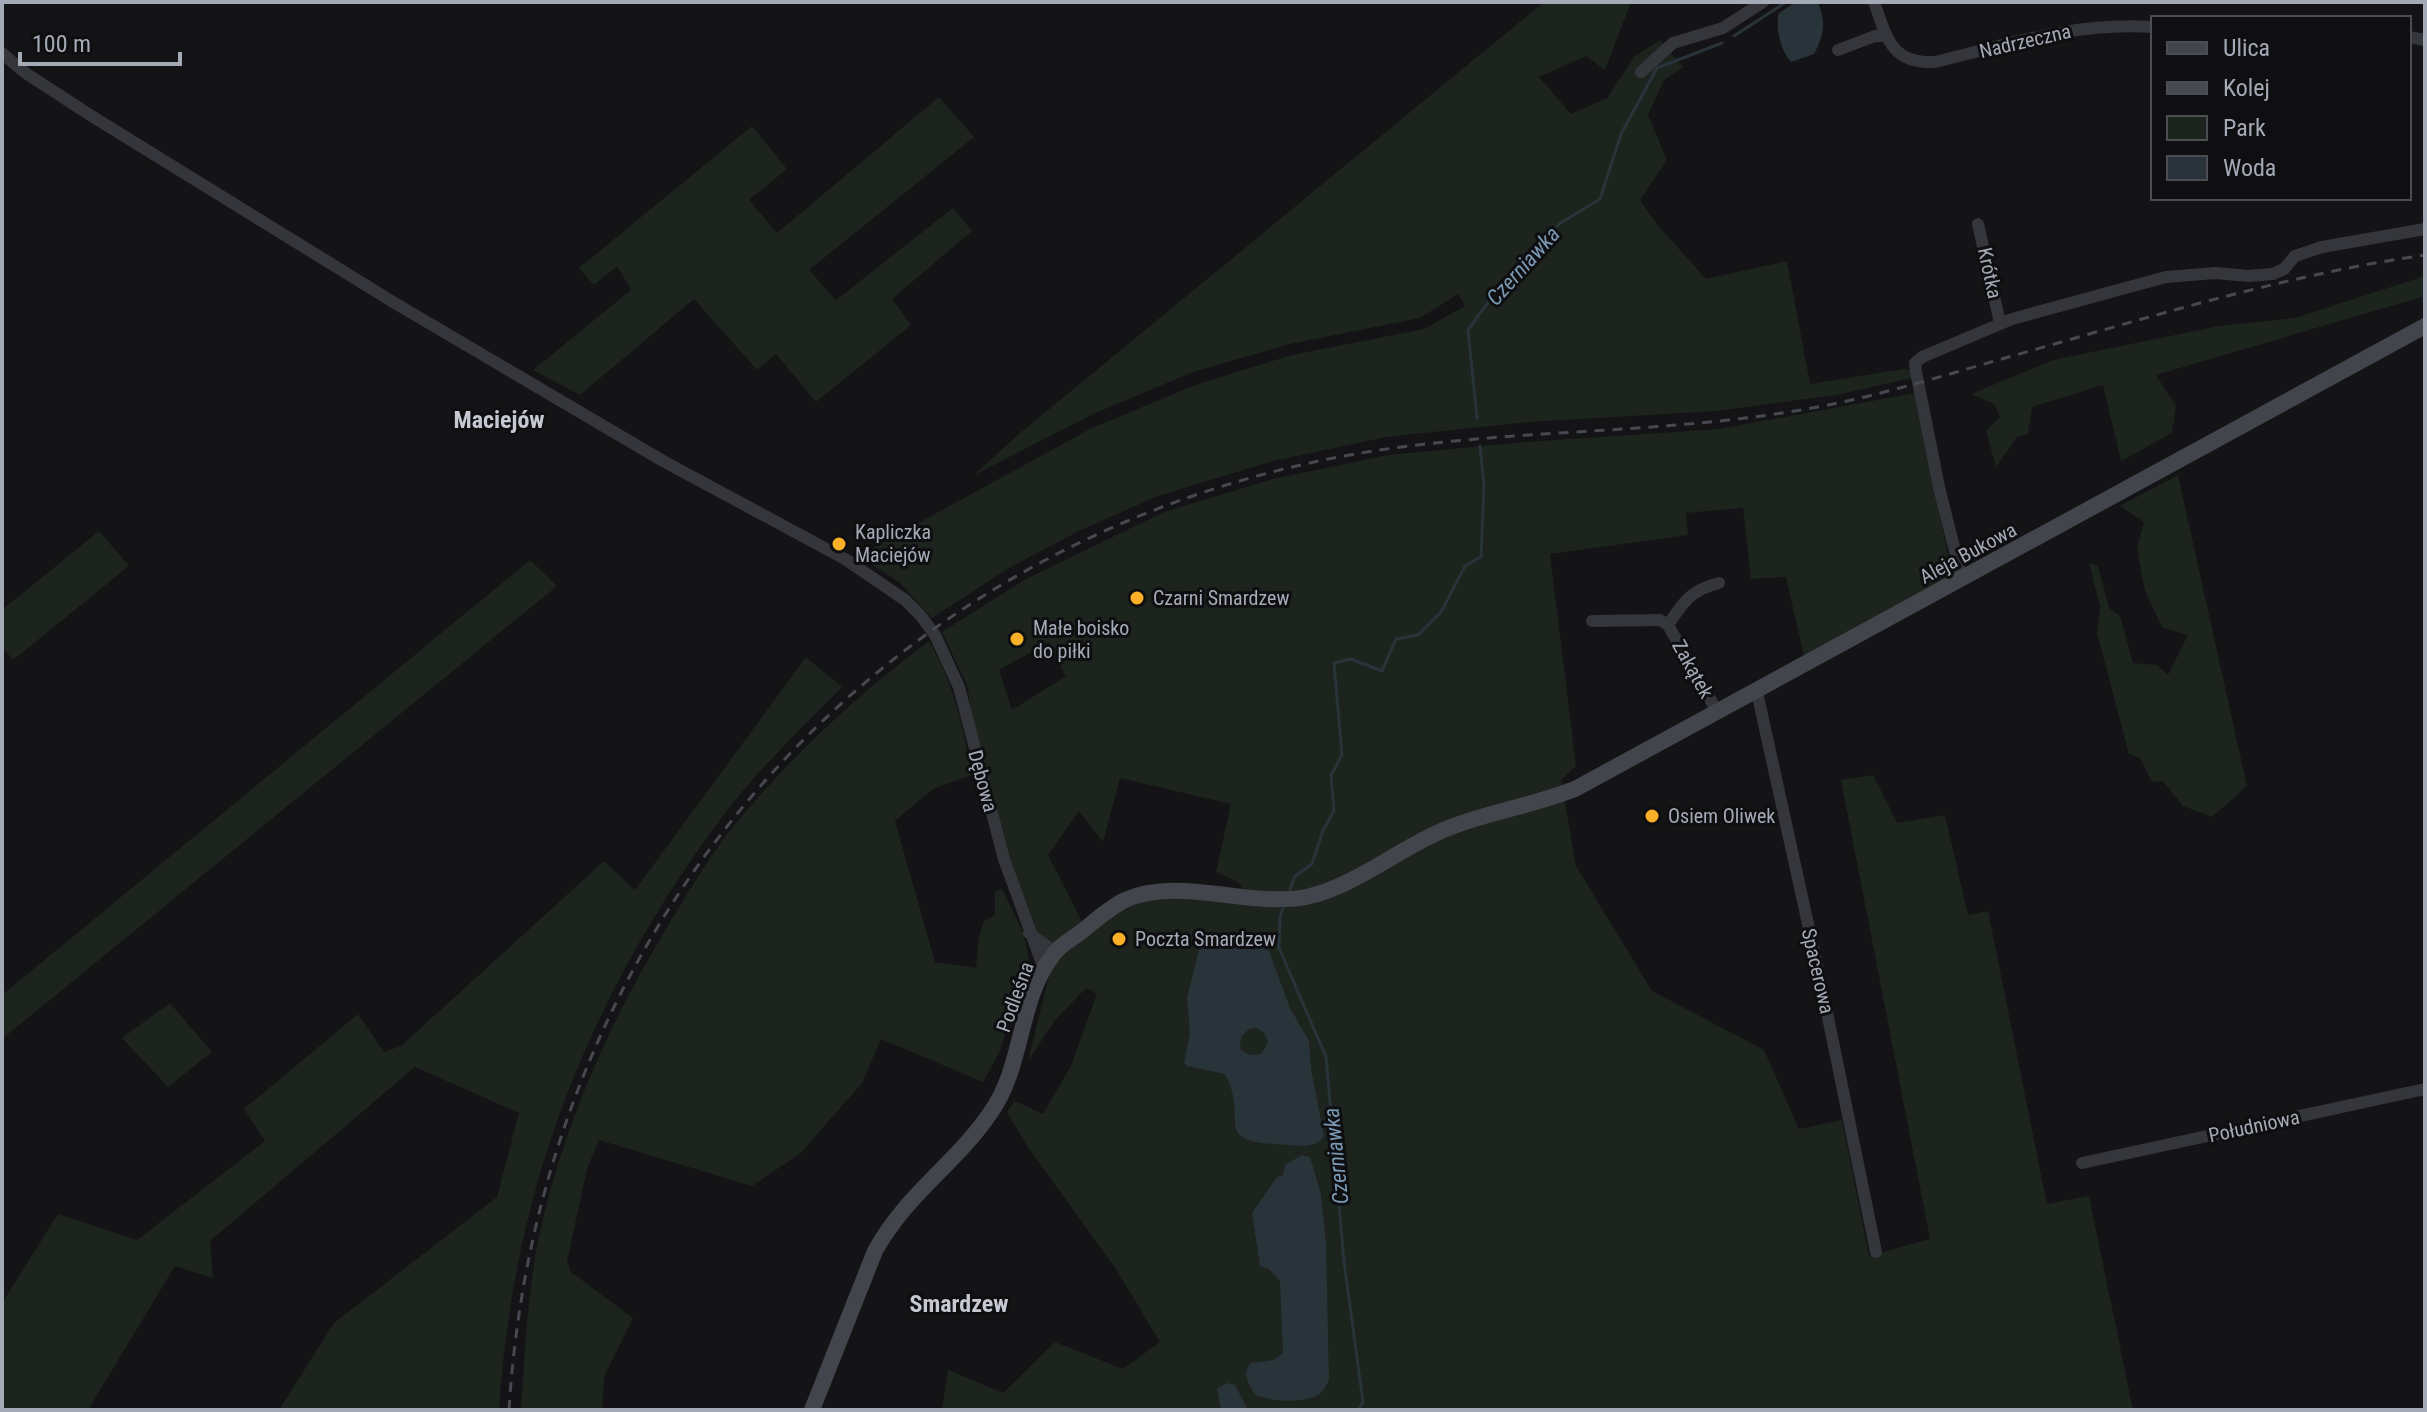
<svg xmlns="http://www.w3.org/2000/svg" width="2427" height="1412" font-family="'Roboto Condensed',sans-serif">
<rect width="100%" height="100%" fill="#141416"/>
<path fill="#1c241d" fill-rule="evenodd" d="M1544,2H1631L1605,70L1586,56L1539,77L1571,114L1607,98L1635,56L1660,40L1683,67L1664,80L1648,115L1667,160L1640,200C1658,229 1684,253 1706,279L1787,261L1810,384L1904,369L1910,370L1912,378L1836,395L1717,411L1529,422L1386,437L1273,461L1158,496L1081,530L1009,568L932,618L899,582L858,556L1092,428L1198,384L1292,355L1424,329L1465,306L1458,294L1420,318L1290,344L1193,372L1093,414L974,475L1020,433Z
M939,97L974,137L809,270L836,300L953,208L972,231L892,299L911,325L816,402L776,354L757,370L694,299L580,395L533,370L631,290L617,266L594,285L579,268L752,126L787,169L749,200L777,233Z
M2425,276V296L2156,375L2176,406L2172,433L2121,461L2103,385L2032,407L2028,434L2017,437L1996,467L1986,431L2000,417L1994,404L1971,394L2053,360L2219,326L2295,318Z
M1915,393L1952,575L1804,656L1786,577L1751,579L1743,508L1686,513L1688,535L1550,554L1576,766L1561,780L1576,866L1652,991L1764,1050L1799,1129L1842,1120L1869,1256L1930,1239L1841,780L1873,775L1897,823L1945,815L1968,915L1988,911L2047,1204L2089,1196L2133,1410H942L948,1370L1003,1393L1055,1342L1123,1369L1160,1342L1116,1269L1027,1146L1007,1112L1015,1101L1043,1114L1071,1066L1097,994L1086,988L1055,1020L1028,1061L1055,952L1029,933L983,782L967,685L942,632L1026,579L1164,512L1273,479L1388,455L1526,442L1719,429ZM1049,642L1066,676L1012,710L999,670ZM1120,778L1231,804L1216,872L1238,882L1248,897H1134L1085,928L1048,855L1079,811L1103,842Z
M2178,475L2247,786L2212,817L2183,806L2163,781L2152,782L2140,758L2129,754L2097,633L2100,607L2089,563L2098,566L2109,608L2120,616L2133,663L2157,665L2168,675L2188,635L2162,627L2145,591L2137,548L2144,522L2120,506Z
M99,531L129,566L13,660L2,646V610Z
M530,560L557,586L2,1039V995Z
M929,641C954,683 963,728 972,775L933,789L895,821L935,962L976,968L979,937L984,921L995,915V892L1002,889L1023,932L1029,958L1000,1051L983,1082L881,1039L862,1083L801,1153L752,1186L599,1140L587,1169L567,1261L571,1272L633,1318L604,1377L602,1410H521C525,1354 527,1297 538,1241C562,1129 607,1027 666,929C686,895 708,859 732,828C789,758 857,695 929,641Z
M806,657L842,687C800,730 754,773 719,821C588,998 513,1190 499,1410H279L334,1323L497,1197L519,1113L415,1067L210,1241L213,1278L175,1266L88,1410H2V1303L58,1214L137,1240L265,1141L244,1109L358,1014L384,1052L401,1046L604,861L635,890Z
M170,1003L212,1052L168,1087L122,1038Z"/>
<path fill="#29333a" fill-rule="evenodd" d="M1796,2L1818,3C1827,22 1823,38 1814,54L1791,62C1781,52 1775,27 1779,13Z
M1224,937L1250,939L1269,951L1290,1008L1309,1041L1311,1069L1324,1136C1316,1148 1303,1146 1289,1145C1206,1142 1251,1123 1225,1074L1187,1066L1184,1063L1190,1033L1187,997L1201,942L1210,939L1216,943ZM1257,1028L1265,1034L1268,1042L1261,1054L1250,1055L1240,1049L1241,1037L1249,1029Z
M1302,1155L1310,1157L1321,1194L1326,1245L1329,1380C1326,1385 1324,1392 1318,1395C1302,1404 1271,1401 1255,1395C1249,1383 1241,1375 1251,1363L1274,1360L1283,1353L1280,1281L1269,1269L1260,1266L1252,1213L1277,1177L1283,1175L1285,1165Z
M1228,1383L1235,1385L1248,1410H1221L1217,1388Z"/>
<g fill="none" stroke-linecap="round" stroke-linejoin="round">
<path stroke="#29333a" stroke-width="3" d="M1734,36L1786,2
M1477,418L1468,330L1502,283L1559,224L1600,199L1621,134L1657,68L1722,43
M1290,890L1295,876L1312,864L1323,830L1334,811L1331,775L1342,755L1334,663L1351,659L1382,671L1396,639L1418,635L1441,612L1465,566L1481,557L1484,485L1480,446
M1283,909L1280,916L1279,948L1326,1057L1344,1262L1363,1402L1358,1410"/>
<path stroke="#34363b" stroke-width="12" d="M1874,2C1887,37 1890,64 1935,62C2009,44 2075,22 2153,27
M2409,37L2425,40
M1838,50L1875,36H1886
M2,53L24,72L90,115L393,302L663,461L845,559L905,600L921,616L935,635L959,687L1004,859L1044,969
M1641,72L1673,43L1723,28L1763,2
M1978,224L2000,323
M1962,579L1939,487L1916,372L1915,363L1922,357L2012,319L2166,277L2215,273L2249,276L2273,274L2284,269L2295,256L2322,247L2425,229
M1592,621L1660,620L1668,625
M1757,692L1821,983L1876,1252
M1718,713L1668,625C1684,601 1691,590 1719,583
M1029,933L1055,952
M2082,1163L2425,1089"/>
<path stroke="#42454b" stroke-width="16" d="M812,1410L875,1251C907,1193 956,1164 991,1112C1024,1065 1018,1000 1053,955C1060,945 1072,939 1081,932C1095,921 1109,908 1125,900C1179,876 1249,908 1306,897C1350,888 1395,852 1437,833C1481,813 1529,807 1575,789L2425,326"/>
<path stroke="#474950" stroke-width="3" stroke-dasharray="10 8" stroke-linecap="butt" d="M509,1410C537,947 850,567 1305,464C1475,425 1652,439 1823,406C1880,395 1936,378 1991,362C2134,322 2278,276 2425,255"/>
</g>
<g fill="#fbb127" stroke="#0f0f11" stroke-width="3">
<circle cx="839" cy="544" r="8"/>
<circle cx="1137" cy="598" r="8"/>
<circle cx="1017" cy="639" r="8"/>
<circle cx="1652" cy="816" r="8"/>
<circle cx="1119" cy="939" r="8"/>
</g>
<g text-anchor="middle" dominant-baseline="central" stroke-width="6" stroke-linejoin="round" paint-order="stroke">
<g font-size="20" fill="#a5aab7" stroke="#0f0f11">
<text transform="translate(2025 41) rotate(-13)">Nadrzeczna</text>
<text transform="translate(1990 273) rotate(78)">Krótka</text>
<text transform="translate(1968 553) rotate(-28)">Aleja Bukowa</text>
<text transform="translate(1693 669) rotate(61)">Zakątek</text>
<text transform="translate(983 781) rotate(75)">Dębowa</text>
<text transform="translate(1818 971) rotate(77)">Spacerowa</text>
<text transform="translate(1015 997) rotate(-70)">Podleśna</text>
<text transform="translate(2254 1126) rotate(-12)">Południowa</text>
</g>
<g font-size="20" fill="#a5aab7" stroke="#0f0f11" text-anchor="start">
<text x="855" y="532">Kapliczka<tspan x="855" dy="23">Maciejów</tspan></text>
<text x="1153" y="598">Czarni Smardzew</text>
<text x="1033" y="628">Małe boisko<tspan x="1033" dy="23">do piłki</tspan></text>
<text x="1668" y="816">Osiem Oliwek</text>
<text x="1135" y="939">Poczta Smardzew</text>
</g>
<g font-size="22" font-style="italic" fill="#7a99b4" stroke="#0f0f11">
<text transform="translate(1523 266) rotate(-48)">Czerniawka</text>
<text transform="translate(1336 1156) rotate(-96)">Czerniawka</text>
</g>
<g font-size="24" font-weight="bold" fill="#c6c9d2" stroke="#0f0f11">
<text x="499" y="420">Maciejów</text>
<text x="959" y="1304">Smardzew</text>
</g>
</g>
<rect width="2427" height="1412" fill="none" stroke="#a5aab7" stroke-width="8"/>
<rect x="2151" y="16" width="260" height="184" fill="#0f0f11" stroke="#4b4d53" stroke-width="2"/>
<rect x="2167" y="42" width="40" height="12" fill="#42454b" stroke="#4b4d53" stroke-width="2"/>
<text x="2223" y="56" font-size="24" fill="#a5aab7">Ulica</text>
<rect x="2167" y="82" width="40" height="12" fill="#474950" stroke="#4b4d53" stroke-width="2"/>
<text x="2223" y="96" font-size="24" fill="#a5aab7">Kolej</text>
<rect x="2167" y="116" width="40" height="24" fill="#1c241d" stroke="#4b4d53" stroke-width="2"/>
<text x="2223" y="136" font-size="24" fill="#a5aab7">Park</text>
<rect x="2167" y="156" width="40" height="24" fill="#29333a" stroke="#4b4d53" stroke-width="2"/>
<text x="2223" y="176" font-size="24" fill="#a5aab7">Woda</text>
<path d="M20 52v12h160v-12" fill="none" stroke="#a5aab7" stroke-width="4"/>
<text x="32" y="52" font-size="24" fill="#a5aab7" stroke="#0f0f11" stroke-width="6" paint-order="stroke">100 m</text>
</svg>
